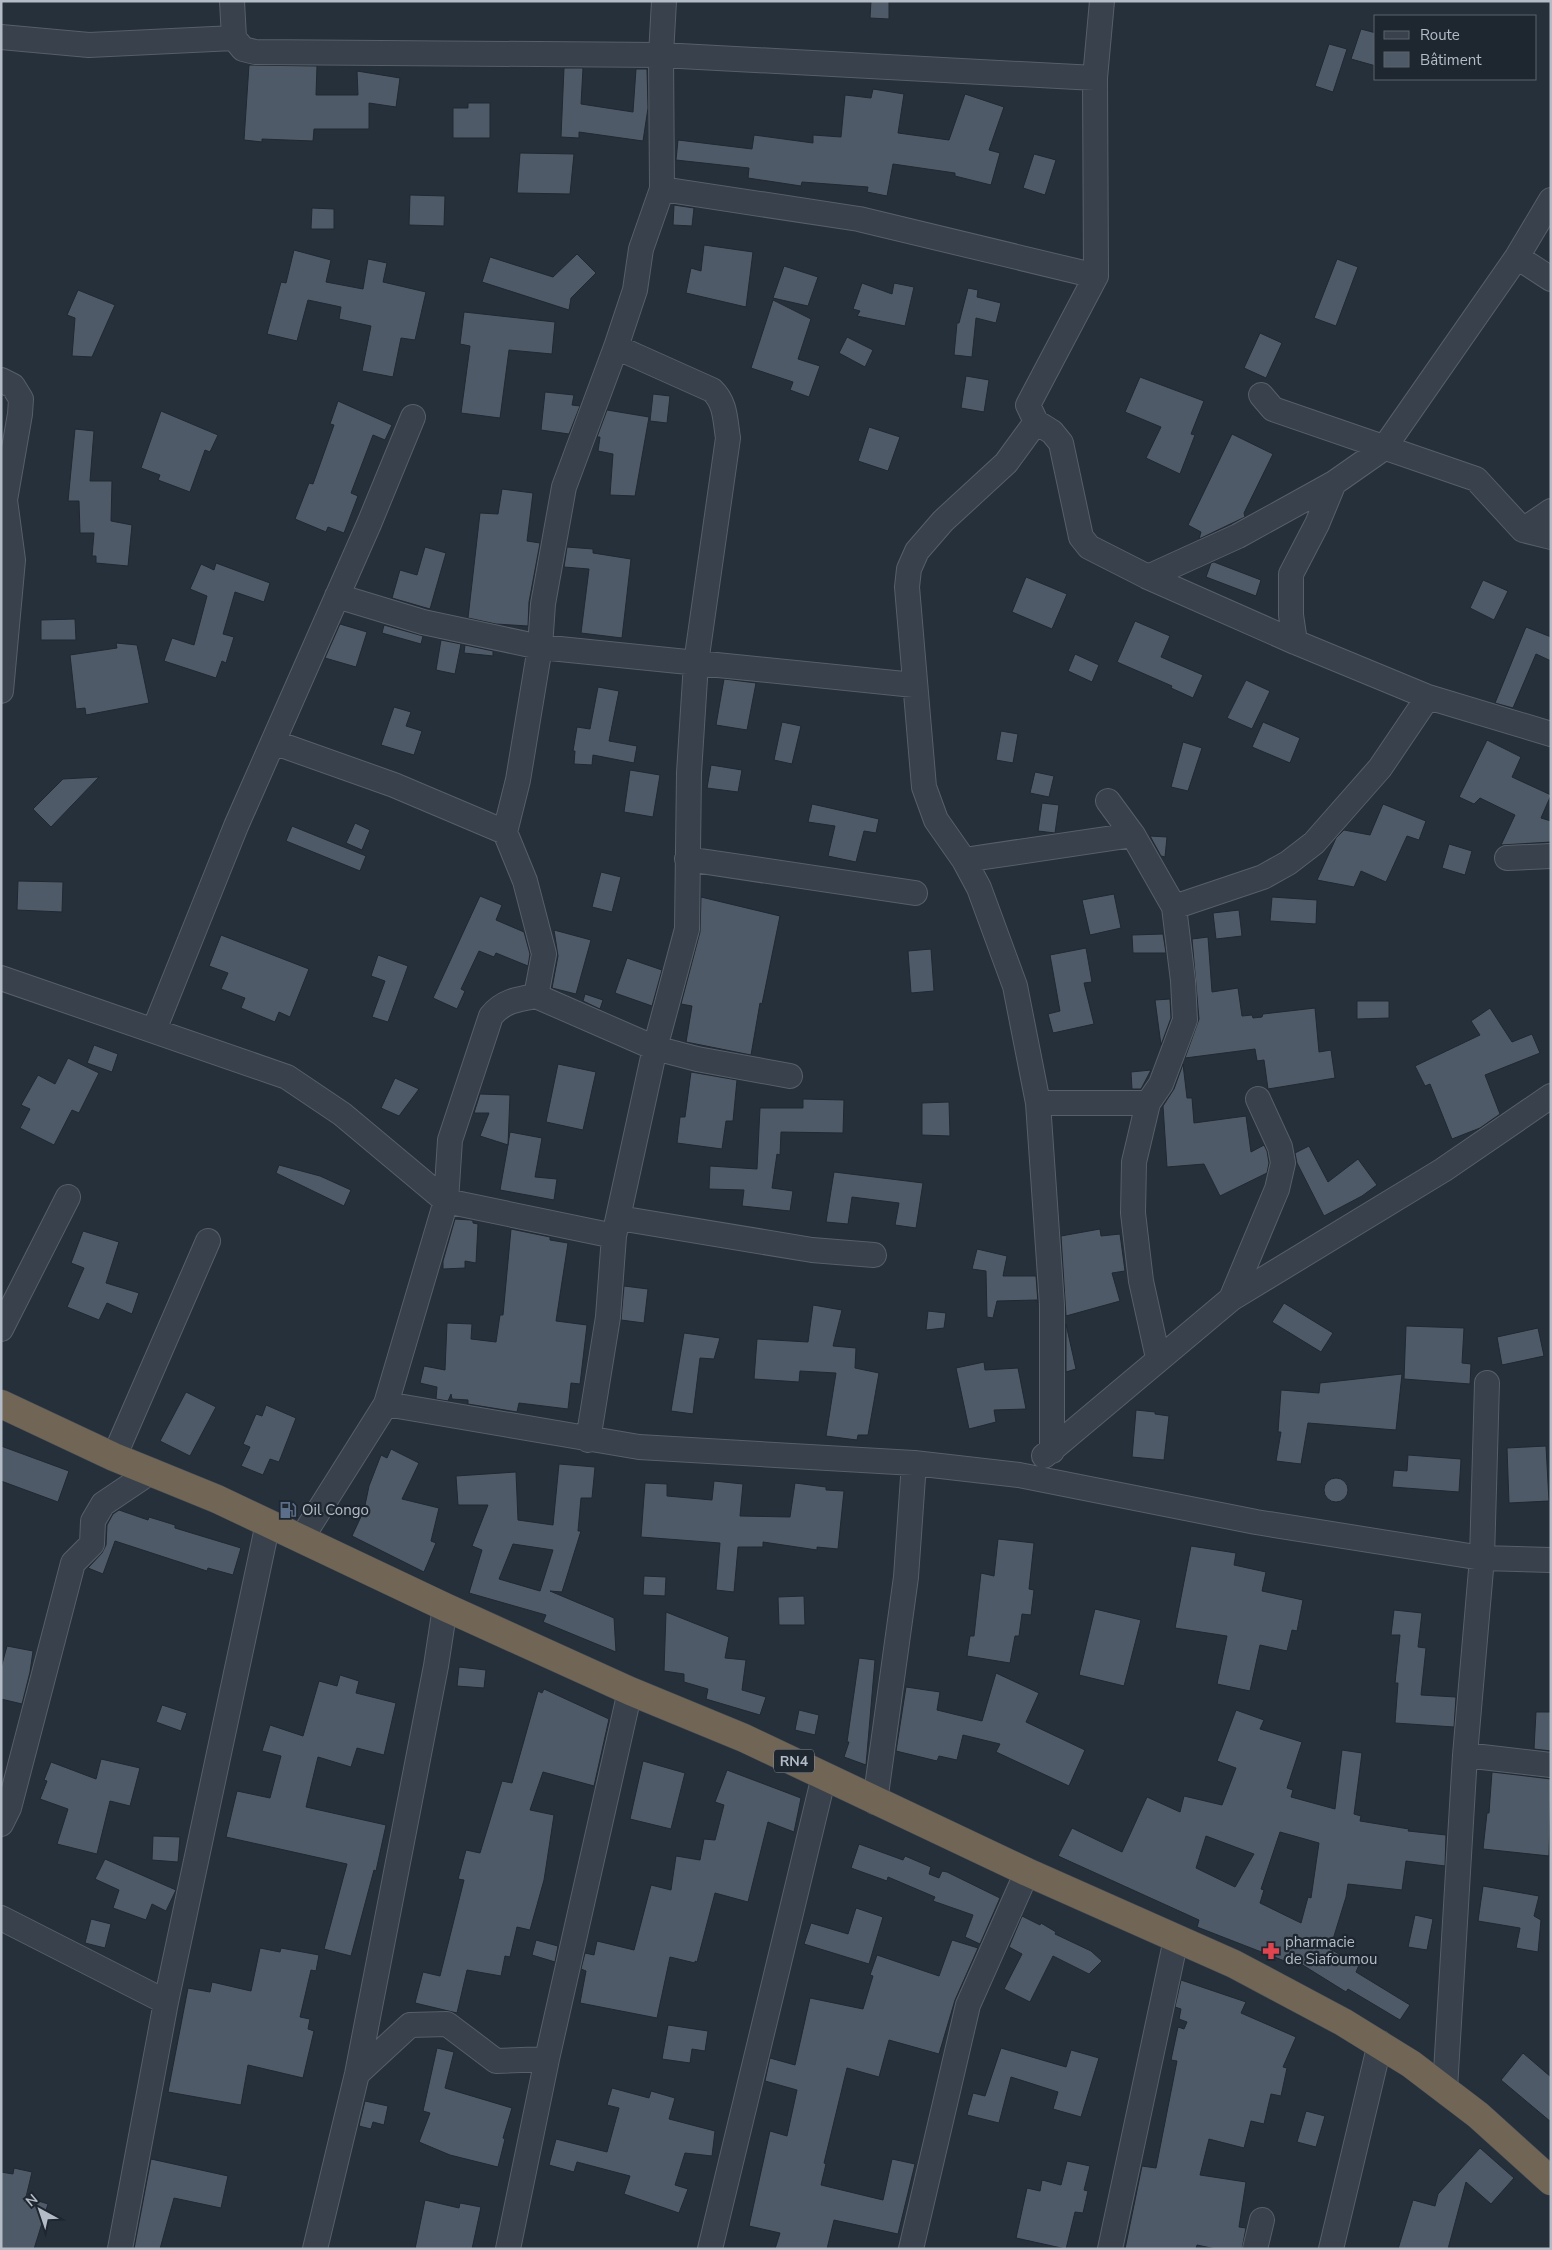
<svg xmlns="http://www.w3.org/2000/svg" width="1552" height="2250" font-family="'Nunito Sans',sans-serif">
<rect width="100%" height="100%" fill="#25303b"/>
<path fill="#4e5a67" stroke="#202832" fill-rule="evenodd" d="M871,1H889V19L870,18Z
M1361,29L1376,33V66L1351,59Z
M1329,44L1347,49L1333,92L1315,86Z
M249,65L317,66L316,95H358L357,71L400,78L396,107L369,103V129H314L313,141L262,139V142L244,140Z
M564,68H583L581,104L633,112L636,69H647L648,108L643,141L579,132V138L561,137Z
M873,89L904,94L898,133L949,140L965,94L1004,107L989,150L1000,153L991,185L955,176V173L893,164L887,196L867,192L868,187L802,182L801,186L748,178L749,168L676,160L678,140L752,149L754,135L813,143V135L841,137L845,95L871,98Z
M468,103H490V138H453V108H468Z
M520,153L574,154L570,194L517,193Z
M1034,154L1056,160L1045,195L1023,188Z
M410,195L445,196L444,226L409,225Z
M674,205L694,208L692,226L673,225Z
M312,208L334,209V229H311Z
M704,245L753,252L746,307L686,293L691,268L701,271Z
M294,250L331,260L326,282L363,289L368,259L387,263L383,282L426,292L415,340L401,338L393,377L362,371L371,326L339,319L341,307L308,300L297,341L267,334L281,282L286,283Z
M577,254L596,273L571,298L569,310L482,282L490,257L553,277Z
M1337,259L1358,267L1336,326L1314,318Z
M784,266L818,277L808,306L773,298Z
M862,283L892,294L894,283L914,287L905,326L857,316L860,311L853,309Z
M968,288L978,290L977,297L1001,303L996,323L976,318L972,357L954,355L957,323H959Z
M78,290L115,305L92,357L72,356L75,318L67,315Z
M773,300L811,319L798,359L820,366L809,397L790,390L793,382L751,368Z
M464,312L555,322L552,354L509,350L500,418L461,413L470,346L460,344Z
M1260,333L1282,343L1266,378L1244,368Z
M847,337L873,350L865,367L839,353Z
M966,376L989,380L984,412L961,408Z
M1140,377L1204,401L1191,434L1195,435L1180,474L1146,458L1161,427L1125,412Z
M545,392L574,395L572,405L580,406L569,434L541,430Z
M653,394L670,396L667,423L650,421Z
M338,401L392,425L385,440L373,435L351,493L358,496L344,533L328,527L326,532L295,519L309,483L313,484L334,425L330,424Z
M607,410L649,417L635,496L610,495L613,454L598,451L600,437H597Z
M161,411L218,435L210,452L205,450L190,492L158,480L160,475L141,468Z
M869,427L900,437L888,471L858,461Z
M75,429L94,431L90,481H112L111,521L132,525L128,566L96,563V556H92L94,533H80L79,501H68Z
M1232,434L1273,454L1244,513L1245,517L1199,539L1201,532L1188,525Z
M502,489L533,493L527,541L540,543L529,602L528,626L496,624L468,618L480,513L498,514Z
M425,547L446,553L430,609L392,598L400,570L417,575Z
M567,547L593,549V553L631,559L622,638L581,633L589,569L564,567Z
M1214,562L1261,580L1256,596L1206,577L1211,563Z
M216,563L270,583L264,602L235,592L223,634L234,637L226,663L222,661L216,678L164,661L172,638L194,645L207,596L190,589L201,564L214,570Z
M1026,577L1067,594L1052,629L1012,612Z
M1483,580L1508,591L1494,620L1470,608Z
M75,619L76,640H41V620Z
M1135,621L1170,636L1161,657L1203,675L1193,698L1171,688L1172,686L1117,662Z
M340,624L367,632L356,667L325,658Z
M384,625L423,636L421,644L382,633Z
M1526,627L1551,637V661L1536,654L1513,708L1495,703Z
M441,640L461,644L455,674L436,670Z
M116,643L137,645L149,703L86,715L85,708L76,709L70,655L117,648Z
M465,645L493,651V656L464,653Z
M1075,654L1099,665L1092,682L1068,671Z
M724,679L756,683L747,730L716,725Z
M1246,680L1270,691L1252,729L1227,718Z
M598,687L619,691L609,741L637,746L634,763L593,755L592,765L574,764L575,751H573L577,727L590,729Z
M394,707L411,712L406,726L422,731L414,755L381,745Z
M782,722L801,726L792,764L774,760Z
M1263,722L1300,738L1290,763L1252,747Z
M1001,731L1018,734L1013,763L996,760Z
M1487,740L1521,757L1512,777L1551,795L1541,818L1551,821V842L1501,845L1515,815L1480,798L1474,804L1459,797Z
M1183,742L1202,748L1188,791L1171,787Z
M711,765L742,770L738,792L707,788Z
M630,770L660,775L653,817L624,812Z
M1035,772L1054,776L1049,797L1030,793Z
M99,777L51,827L33,809L63,779Z
M1042,803L1059,805L1055,833L1038,831Z
M812,804L879,819L876,833L864,831L856,862L828,856L835,826L808,822Z
M1383,804L1426,821L1419,840L1407,836L1386,882L1361,871L1354,887L1317,880L1336,838L1344,830L1370,835Z
M355,823L370,830L362,850L346,843Z
M292,826L366,856L360,871L286,841Z
M1150,836L1167,837L1165,857L1161,856Z
M1449,844L1472,851L1465,875L1442,868Z
M601,872L621,877L612,912L592,907Z
M18,881L63,882L62,912L17,910Z
M1114,894L1121,928L1090,935L1082,900Z
M480,896L502,905L496,920L524,932L530,954L528,966L496,953L494,957L479,951L461,989L465,991L457,1009L433,998Z
M701,897L780,916L762,1004L760,1003L751,1055L686,1042L692,1006L681,1004L700,932Z
M1272,897L1317,900L1316,924L1270,921Z
M1239,910L1242,936L1216,939L1213,913Z
M554,930L591,940L576,994L552,988L558,956Z
M1163,934L1166,953H1133L1132,935Z
M221,935L309,969L290,1017L279,1012L275,1022L241,1008L245,998L221,989L228,973L209,966Z
M1208,937L1212,992L1238,988L1242,1016L1252,1015L1253,1018L1262,1017L1263,1014L1315,1008L1319,1052L1331,1050L1335,1078L1268,1089L1264,1060L1257,1061L1255,1049L1185,1058L1199,1019L1192,939Z
M1086,948L1092,982L1084,983L1094,1024L1053,1033L1048,1014L1060,1011L1050,955Z
M931,949L934,991L911,993L908,951Z
M378,955L408,966L388,1022L372,1017L385,981L371,976Z
M627,958L662,970L652,1006L615,993Z
M585,994L603,1000L600,1009L583,1001Z
M1170,999L1171,1018L1161,1045L1155,1000Z
M1357,1001H1389V1018L1357,1019Z
M1490,1008L1512,1042L1532,1034L1540,1053L1485,1075L1500,1114L1480,1128L1452,1139L1430,1084L1425,1086L1415,1066L1480,1035L1471,1021Z
M94,1045L118,1054L112,1072L87,1063Z
M68,1058L99,1073L79,1113L72,1110L54,1145L20,1128L30,1109L21,1105L38,1075L55,1084Z
M558,1064L596,1072L583,1130L546,1122Z
M1183,1064L1187,1098H1192L1194,1123L1246,1116L1251,1152L1264,1145L1267,1151L1269,1163L1267,1173L1220,1196L1204,1164L1167,1167L1163,1106L1174,1089Z
M1151,1070L1141,1089H1132L1131,1072Z
M691,1072L737,1080L733,1121H726L722,1149L677,1143L680,1117H685Z
M395,1078L419,1089L399,1116L381,1108Z
M480,1094L510,1095L508,1145L510,1132L542,1138L535,1177L557,1179L554,1200L500,1190L508,1145L480,1136L489,1113H474Z
M803,1099L844,1100L843,1133L781,1132L780,1155L777,1154L772,1188L793,1191L790,1211L742,1206L744,1190L709,1189L710,1166L757,1169L760,1108H803Z
M949,1102L950,1136L922,1135V1103Z
M1309,1146L1328,1182L1358,1159L1377,1185L1362,1196L1324,1216L1297,1163L1295,1153Z
M279,1165L320,1176L351,1190L344,1206L276,1173Z
M834,1172L923,1183L916,1228L895,1225L899,1203L852,1197L848,1224L826,1222Z
M455,1219L471,1220L473,1221V1223L478,1224L476,1263L465,1261V1268L443,1269V1261Z
M511,1229L550,1237V1240L568,1243L556,1321L587,1325L580,1384L571,1383L568,1409L519,1403L517,1412L468,1404V1400L452,1399L451,1394L448,1401L436,1399L437,1387L420,1383L424,1366L445,1370L447,1323L472,1324L471,1339L496,1342L500,1315H503Z
M1100,1229L1101,1236L1120,1234L1125,1271L1112,1273L1120,1301L1066,1316L1061,1236Z
M83,1231L119,1242L106,1283L139,1293L132,1314L107,1303L99,1320L67,1307L84,1268L71,1263Z
M977,1249L1007,1256L1003,1276H1036L1038,1303L1037,1300L997,1301L993,1318L987,1317L986,1271L972,1269Z
M624,1286L648,1289L644,1323L621,1320Z
M1284,1303L1333,1333L1321,1352L1272,1322Z
M813,1305L842,1310L833,1346L856,1348L855,1368L879,1373L868,1435H858L857,1440L826,1436L836,1373L800,1371L799,1382L754,1379L757,1339L808,1342Z
M928,1311L946,1313L944,1328L926,1330Z
M1066,1324L1076,1369L1066,1372Z
M1406,1326L1464,1328L1462,1363L1471,1364L1470,1384L1404,1379Z
M1538,1328L1544,1356L1502,1365L1497,1337Z
M684,1333L720,1338L714,1359L700,1358L693,1414L671,1411Z
M984,1362L985,1370L1018,1368L1026,1409L994,1410L996,1422L969,1429L956,1368Z
M1402,1374L1396,1430L1308,1423L1301,1464L1276,1461L1281,1432H1278L1281,1390L1319,1393L1320,1383Z
M186,1392L216,1407L190,1456L160,1441Z
M266,1405L296,1418L279,1462L270,1459L263,1475L241,1466L250,1447L243,1444L256,1414L262,1416Z
M1136,1410L1155,1412V1414L1169,1416L1164,1460L1132,1457Z
M1,1446L69,1471L58,1502L1,1481Z
M1546,1446L1549,1501L1509,1503L1507,1448Z
M391,1449L419,1463L402,1499L439,1508L431,1541L436,1543L424,1572L352,1536L364,1510L369,1486L381,1455L387,1458Z
M1408,1455L1461,1459L1459,1492L1392,1487L1394,1470L1407,1471Z
M559,1464L595,1467L592,1498H581L578,1531H581L562,1592L550,1591L614,1618L616,1652L543,1622L546,1615L469,1593L482,1550L472,1546L488,1505H458L456,1476L516,1472L518,1520L553,1525ZM513,1544L553,1550L540,1591L499,1579Z
M1324 1490a12 12 0 1 1 24 0a12 12 0 1 1-24 0Z
M714,1481L743,1484L740,1516L790,1517L795,1483L826,1487V1490L844,1491L838,1549L817,1547V1550L763,1542V1547H738L734,1592L716,1590L720,1543L641,1537L645,1483L667,1484V1496L712,1500Z
M119,1510L148,1520L149,1517L175,1525V1528L241,1548L233,1575L208,1568L207,1571L115,1541L103,1574L88,1568L102,1553L106,1545L107,1525L113,1514Z
M998,1539L1034,1543L1029,1589L1034,1590L1031,1615L1022,1614L1019,1636H1015L1010,1663L967,1656L970,1636H974L981,1573L994,1576Z
M1191,1546L1236,1553L1234,1565L1266,1572L1262,1591L1303,1600L1297,1631L1292,1630L1287,1651L1260,1645L1250,1691L1217,1684L1227,1636L1175,1628Z
M644,1576L666,1577L665,1596L643,1595Z
M804,1596L805,1625H779L778,1597Z
M1095,1609L1141,1620L1124,1686L1079,1675Z
M1394,1610L1422,1613L1418,1647L1426,1648L1421,1695L1456,1697L1454,1727L1395,1723L1398,1683H1395L1400,1635H1391Z
M666,1612L729,1637L725,1658L746,1660L742,1690L766,1697L760,1715L706,1699L708,1689L684,1682V1674L664,1671Z
M7,1646L33,1651L30,1672L22,1704L1,1699V1668Z
M859,1658L875,1660L866,1765L844,1757L849,1742H847Z
M459,1667L486,1670L484,1688L457,1686Z
M996,1673L1039,1693L1026,1722L1085,1750L1069,1786L996,1752L1000,1744L963,1735L957,1760L939,1756L937,1761L896,1751L906,1687L940,1692L937,1710L982,1721Z
M340,1675L359,1681L356,1693L396,1703L384,1755L357,1748L351,1767L318,1757L306,1807L386,1825L376,1871L374,1870L351,1956L324,1949L347,1864L226,1837L237,1791L270,1798L281,1756L262,1751L270,1725L303,1736L319,1681L337,1686Z
M544,1689L609,1719L594,1786L543,1772L530,1810L554,1815L544,1880L530,1930L517,1927L510,1957L505,1956L501,1976L467,1970L457,2013L415,2003L423,1972L440,1976L464,1880L458,1879L466,1850L480,1853L502,1781L512,1783L538,1691L542,1693Z
M162,1705L187,1713L181,1731L156,1722Z
M799,1710L819,1715L815,1735L795,1730Z
M1236,1710L1264,1720L1260,1729L1302,1742L1287,1788L1293,1790L1291,1797L1335,1809L1342,1750L1362,1753L1354,1814L1361,1816L1360,1821L1409,1829L1408,1831L1446,1835L1445,1866L1406,1861L1402,1890L1348,1884L1346,1897L1330,1949L1359,1965L1356,1972L1410,2005L1400,2020L1348,1989L1346,1992L1301,1964L1300,1967L1197,1927L1199,1920L1058,1856L1072,1828L1122,1852L1147,1797L1180,1812L1184,1796L1222,1805L1236,1768L1217,1761ZM1280,1832L1319,1843L1311,1898L1308,1897L1301,1923L1260,1903L1264,1890L1261,1889ZM1206,1836L1254,1854L1235,1887L1196,1868Z
M1536,1712H1551V1751L1534,1749Z
M101,1759L140,1768L130,1806L110,1801L97,1854L57,1844L68,1809L40,1799L47,1781L44,1780L51,1762L96,1779Z
M643,1761L685,1773L671,1829L630,1819Z
M727,1770L801,1798L794,1832L768,1822L748,1902L715,1893L697,1962L695,1961V1963L670,1957L657,2018L580,2003L586,1971L581,1969L585,1953L594,1955L597,1941L634,1950L651,1885L671,1890L676,1856L700,1860L704,1839L715,1840L724,1805L715,1802Z
M1492,1772L1551,1779L1549,1856L1483,1849L1487,1813H1489Z
M153,1836L180,1837L178,1862L152,1860Z
M859,1844L903,1860L905,1856L931,1867L929,1874L939,1878L942,1871L947,1872L1000,1898L980,1944L965,1937L973,1915L933,1901L935,1897L888,1877L887,1881L851,1868Z
M105,1859L176,1890L166,1911L152,1904L146,1920L113,1908L119,1890L95,1879Z
M1483,1886L1539,1896L1534,1916L1541,1920L1538,1952L1516,1948L1520,1928L1478,1921Z
M856,1908L883,1917L869,1964L804,1944L811,1923L848,1934Z
M1415,1915L1433,1919L1427,1950L1408,1947Z
M1022,1916L1040,1925L1041,1923L1056,1932L1055,1934L1091,1951L1102,1961L1089,1974L1053,1956L1030,2002L1004,1989L1022,1954L1009,1947Z
M91,1919L111,1924L105,1948L85,1943Z
M536,1940L558,1946L555,1962L532,1955Z
M952,1940L978,1948L955,2000L939,2054L889,2040L879,2077L847,2068L824,2163L826,2164L821,2185L883,2200L892,2159L915,2164L898,2234L834,2220L827,2249H775L780,2233L749,2226L770,2131L787,2136L797,2090L765,2081L770,2058L795,2065L810,1998L863,2009L873,1976L870,1975L877,1955L939,1976Z
M260,1948L280,1952L281,1948L319,1955L316,1971L311,1970L300,2017L310,2019L308,2029L314,2031L303,2078L248,2065L241,2105L168,2092L188,1988L210,1992L212,1982L251,1991Z
M1181,1980L1246,2002L1241,2013L1296,2037L1283,2067L1287,2068L1281,2096L1271,2094L1264,2124L1251,2121L1244,2148L1209,2139L1200,2175L1246,2182L1239,2227L1246,2228L1242,2249H1216L1197,2245L1196,2249H1125L1142,2166L1156,2168L1177,2061L1171,2060L1178,2027L1184,2029L1187,2022L1179,2019L1181,2009L1175,2007Z
M668,2025L708,2031L705,2051L692,2049L690,2063L662,2059Z
M437,2048L454,2052L445,2088L512,2108L503,2138L505,2139L498,2167L450,2155L419,2142L430,2113L423,2111Z
M1001,2048L1066,2067L1071,2050L1099,2058L1081,2117L1053,2109L1058,2092L1011,2077L999,2123L967,2115L973,2093L985,2096Z
M1523,2053L1551,2077V2122L1501,2080Z
M612,2088L649,2098L651,2091L675,2098L669,2119L715,2131L712,2156L685,2153L675,2185L688,2189L679,2213L624,2194L630,2176L577,2162L574,2172L549,2165L556,2139L607,2152L619,2108L607,2105Z
M365,2101L388,2106L384,2125L373,2122L371,2129L359,2126Z
M1306,2111L1325,2116L1316,2147L1297,2142Z
M1480,2148L1514,2178L1491,2204L1466,2182L1448,2249H1398L1413,2200L1435,2206L1438,2194Z
M151,2159L228,2176L221,2208L174,2198L160,2249H134Z
M1067,2161L1090,2166L1084,2190L1088,2191L1083,2213L1075,2212L1066,2249L1016,2238L1027,2188L1040,2191L1042,2180L1061,2185Z
M14,2168L32,2172L26,2197L48,2204L34,2249H1V2172L13,2174Z
M425,2200L459,2208L460,2203L481,2207L472,2249H415Z"/>
<g fill="none" stroke-linecap="round" stroke-linejoin="round">
<g stroke="#575f69" stroke-width="26">
<path id="minor" d="M232,1L234,38L243,49L255,52L661,55L1095,78
M1,37L89,45L234,38
M662,189L859,219L1096,276L1028,405L1036,422L1006,463L943,521L917,551L909,569L907,587L924,787L936,820L964,860L979,888L1015,986L1038,1103L1052,1305V1451
M1517,257L1551,200
M1096,276L1095,78L1102,1
M616,347L712,390C726,403 725,420 728,438L696,663L689,773L687,929L655,1048L697,1059L790,1076
M1,380L13,386L21,399L20,414L5,500L13,560L1,691
M1261,395L1273,409L1476,479L1523,530L1551,537
M1036,422L1052,432L1061,443L1081,537L1089,547L1148,577L1295,642L1428,697L1551,734
M1523,530L1551,511
M1148,577L1238,536L1334,483L1384,448L1517,257L1551,279
M337,596L423,622L540,647L914,685
M1295,642L1291,615V574L1317,524L1334,483
M273,742L394,785L505,832
M1108,801L1133,835L1174,907L1183,981L1185,1020L1161,1084L1148,1103L1134,1162L1133,1213L1141,1281L1158,1358
M1507,858L1551,856
M687,859L915,893
M964,860L1133,835
M1174,907L1263,877L1288,863L1314,843L1380,768L1428,697
M1,978L287,1077L342,1114L446,1201L614,1236
M154,1030L236,826L369,524L413,417
M1038,1103H1148
M619,1218L812,1250L874,1255
M1231,1299L1443,1170L1551,1096
M1,1329L68,1197
M386,1404L446,1201L450,1140L491,1016C503,1001 518,999 536,996
M588,1440L608,1317L614,1236L655,1048L536,996L544,954L525,881L505,832L518,780L540,647L543,604L564,487L616,347L635,290L641,249L662,189L661,55L664,1
M1044,1456L1231,1299L1277,1189L1283,1163L1280,1147L1258,1099
M114,1457L208,1241
M301,1539L386,1404L639,1447L914,1463L1019,1475L1256,1522L1482,1558L1551,1560
M1465,1755L1551,1765
M875,1802L906,1577L914,1463
M1,1824L9,1808L73,1563L92,1544L93,1521L103,1504L152,1471
M1,1918L166,2002
M357,2074L410,2025L447,2024L496,2061L547,2059
M1445,2089L1465,1755L1482,1558L1487,1383
M120,2249L166,2002L268,1523
M315,2249L357,2074L436,1666L445,1607
M508,2249L547,2059L630,1691
M710,2249L824,1776
M911,2249L968,2005L1027,1872
M1110,2249L1176,1939
M1255,2249L1262,2220
M1331,2249L1380,2043"/>
</g>
<g stroke="#444c56" stroke-width="29">
<path id="highway" d="M1,1404L114,1457L217,1499L445,1607L630,1691L744,1738L1027,1872L1234,1964L1343,2022L1411,2064L1478,2115L1551,2181"/>
</g>
<use href="#minor" stroke="#39414c" stroke-width="24"/>
<use href="#highway" stroke="#716556" stroke-width="28"/>
</g>
<defs>
<g id="fuel-bare" transform="scale(1.35)"><path d="M-5.5-6h7V0h2V4h1.3V-2.5L3-4.5l.8-.8L6-3V5H2.5V1h-1V6h-7ZM-4.2-4.7v3.2H.2V-4.7Z" fill="#5c6f8a" stroke="#1e2630" stroke-width="2.5" paint-order="stroke"/></g>
<g id="pharmacy-bare" transform="scale(1.35)"><path d="M-2-6h4v4h4v4h-4v4h-4v-4h-4v-4h4Z" fill="#e0444e" stroke="#1e2630" stroke-width="2.5" paint-order="stroke"/></g>
</defs>
<g fill-rule="evenodd">
<use href="#fuel-bare" x="288" y="1510"/>
<use href="#pharmacy-bare" x="1271" y="1951"/>
</g>
<g text-anchor="middle" dominant-baseline="central" stroke-width="4.5" stroke-linejoin="round" paint-order="stroke">
<rect fill="#1e2630" stroke="#878f9a" stroke-width="1" x="774" y="1749.5" width="40" height="23" rx="4"/>
<g font-size="14" font-weight="bold" fill="#b4bcc7">
<text x="794" y="1761">RN4</text>
</g>
<g font-size="15" fill="#b4bcc7" stroke="#1e2630" text-anchor="start">
<text x="302" y="1510">Oil Congo</text>
<text x="1285" y="1942">pharmacie<tspan x="1285" dy="17">de Siafoumou</tspan></text>
</g>
</g>
<rect width="1552" height="2250" fill="none" stroke="#b4bcc7" stroke-width="5"/>
<rect x="1374" y="15" width="162" height="65" fill="#1e2630" stroke="#5a626c"/>
<rect x="1384" y="31" width="25" height="8" fill="#39414c" stroke="#5a626c"/>
<text x="1420" y="40" font-size="15" fill="#b4bcc7">Route</text>
<rect x="1384" y="52" width="25" height="15" fill="#4e5a67" stroke="#5a626c"/>
<text x="1420" y="65" font-size="15" fill="#b4bcc7">Bâtiment</text>
<g transform="translate(40 2210) rotate(320)" stroke="#1e2630" stroke-width="4" paint-order="stroke">
<path d="M0-4L9 19L0 12L-9 19Z" fill="#b4bcc7"/>
<text y="-8" font-size="14" font-weight="bold" text-anchor="middle" fill="#b4bcc7">N</text>
</g>
</svg>
